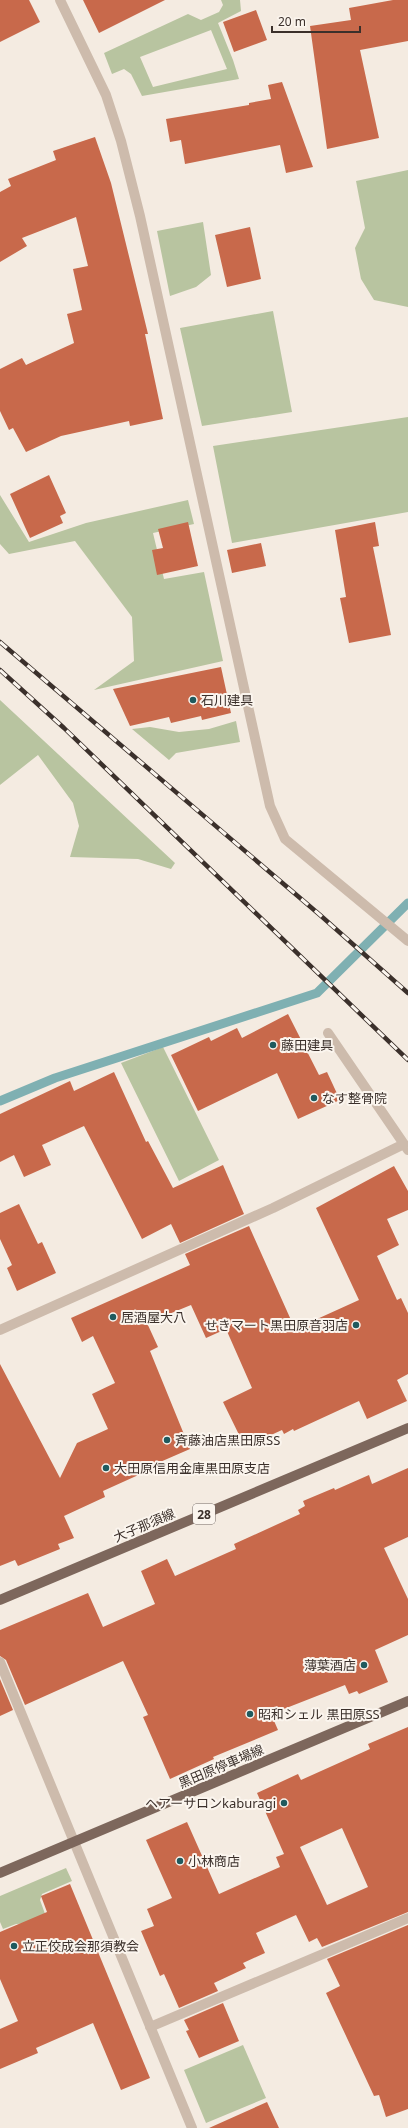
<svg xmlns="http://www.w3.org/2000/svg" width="408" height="2128" font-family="'Noto Sans','Noto Sans JP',sans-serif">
<rect width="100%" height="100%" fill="#f4ebe1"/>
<path fill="#b8c4a0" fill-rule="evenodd" d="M221,0H240L241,11L218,23L233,60L239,79L142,96L131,74L124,69L112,74L104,53L188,14L201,20L219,12L223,5ZM211,30L227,69L153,87L140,57Z
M408,170V307L374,300L361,279L355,248L365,228L356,181Z
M203,222L211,275L196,287L170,296L157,231Z
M273,311L292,412L202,426L180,328Z
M408,417V512L232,543L213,446Z
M0,495L29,542L86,523L188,500L194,524L153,533L164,579L204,572L223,661L94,690L134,661L132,617L75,541L9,554L0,544Z
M0,700L175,863L171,869L138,859L70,857L79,826L73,803L38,755L0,785Z
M236,721L240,742L176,753L169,760L132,729L150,727L179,732L209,729Z
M163,1047L219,1160L179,1181L121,1063Z
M66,1868L72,1881L42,1894L40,1900L48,1922L16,1924L3,1929L0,1922V1896Z
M243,2045L266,2098L206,2123L184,2070Z"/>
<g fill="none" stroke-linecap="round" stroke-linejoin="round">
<path stroke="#7fb0b2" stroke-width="9" d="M0,1101L55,1078L317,993L408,903"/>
</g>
<path fill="#c8694b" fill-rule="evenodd" d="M0,0H29L40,22L0,42Z
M83,0H165L99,33Z
M393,0H408V41L360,50L379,138L327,149L310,26L351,20L349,8Z
M256,10L267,40L234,52L223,22Z
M282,82L313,167L286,173L280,145L185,164L181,140L170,142L166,119L249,105V103L271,99L268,85Z
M95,137L111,183L139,297L148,334H145L163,419L130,426L129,421L61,436L26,452L13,428L9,430L0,411V369L22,358L26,365L74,343L67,314L82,310L73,269L88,266L76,217L22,238L27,246L0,262V192L11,186L8,179L56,160L53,151Z
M250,227L261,279L227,287L215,235Z
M49,475L66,513L60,516L63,523L30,538L10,494Z
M188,522L198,566L157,575L152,550L163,548L158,529Z
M375,522L379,546L373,547L391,635L349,643L340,598L346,597L335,530Z
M261,543L266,566L232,573L227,550Z
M221,667L231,713L202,720L201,716L171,723L169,717L130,726L113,689Z
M288,1014L319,1075L327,1072L340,1100L298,1119L277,1073L198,1111L171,1055L209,1037L211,1041L237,1028L242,1038Z
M114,1072L146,1142L148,1141L173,1188L223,1165L244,1214L180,1243L171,1224L142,1239L84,1126L42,1145L51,1165L24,1177L14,1155L0,1162V1114L70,1081L74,1091Z
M394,1166L408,1191V1210L387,1219L399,1245L377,1256L397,1300L401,1298L408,1313V1374L397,1380L407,1401L367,1419L359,1401L294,1431L293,1429L284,1434L282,1430L245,1447L223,1402L252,1388L226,1329L206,1338L191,1305L147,1323L158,1347L150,1351L190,1449L144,1469L145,1472L103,1491L105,1497L64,1516L74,1538L58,1544L60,1549L18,1566L15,1560L0,1566V1364L60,1478L77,1443L108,1429L92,1394L115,1383L93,1336L82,1342L71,1318L190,1265L185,1254L249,1226L295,1329L359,1300L316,1208Z
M19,1204L38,1244L42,1242L56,1273L17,1291L7,1268L12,1265L0,1239V1213Z
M408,1468V1537L384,1548L408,1599V1635L375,1650L388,1682L359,1694L357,1691L349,1694L345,1685L271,1714L278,1730L213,1757L214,1759L170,1779L143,1717L148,1715L123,1661L25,1705L6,1660L0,1656V1630L88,1593L103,1627L155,1604L141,1571L167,1559L175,1576L236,1549L234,1544L300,1514L298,1510L305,1506L303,1501L334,1488L335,1490L369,1475L372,1484Z
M0,1679L13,1710L0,1716Z
M408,1727V1912L322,1947L317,1938L309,1942L296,1915L256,1933L265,1953L243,1963L246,1968L214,1983L218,1991L179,2008L164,1974L160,1976L141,1931L154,1926L147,1909L172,1898L146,1840L187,1822L219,1894L280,1867L276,1857L284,1854L257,1793L298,1774L301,1780L370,1749L368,1744ZM342,1828L368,1887L327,1905L300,1847Z
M70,1884L150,2078L121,2090L93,2023L36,2048L38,2053L0,2069V2029L18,2021L0,1979V1932L47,1912L41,1896Z
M408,1925V2109L386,2117L379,2095L374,2096L326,1993L340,1986L327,1959Z
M223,2003L239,2041L199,2058L186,2031L189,2030L184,2020Z
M267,2102L279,2128H209Z"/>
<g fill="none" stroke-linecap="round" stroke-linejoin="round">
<path stroke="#cdbbac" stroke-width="10" d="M60,0L106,95L121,141L140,216L270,806L285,839L408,941
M328,1033L408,1150
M0,1330L273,1208L404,1144
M0,1662L192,2128
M150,2027L408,1918"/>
<path stroke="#7d675c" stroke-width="10" d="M0,1600L408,1428
M0,1873L408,1701"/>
<g stroke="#3b302b" stroke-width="4.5">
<path id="rail" d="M0,642L320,915L408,993
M0,670L64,728L408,1060"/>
</g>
<use href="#rail" stroke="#fbf5ee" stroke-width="3" stroke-dasharray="9" stroke-linecap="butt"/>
</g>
<g fill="#1f5a5e" stroke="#fbf5ee" stroke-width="1.5">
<circle cx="193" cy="700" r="4"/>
<circle cx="273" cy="1045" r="4"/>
<circle cx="314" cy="1098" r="4"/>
<circle cx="113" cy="1317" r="4"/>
<circle cx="356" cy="1325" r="4"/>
<circle cx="167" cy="1440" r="4"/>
<circle cx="106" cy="1468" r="4"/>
<circle cx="364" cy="1665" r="4"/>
<circle cx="250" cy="1714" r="4"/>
<circle cx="284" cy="1803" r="4"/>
<circle cx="180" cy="1861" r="4"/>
<circle cx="14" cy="1946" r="4"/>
</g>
<g text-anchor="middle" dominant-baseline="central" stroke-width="4" stroke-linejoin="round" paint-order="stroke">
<rect fill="#fbf5ee" stroke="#756b66" stroke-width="1" x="193" y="1504" width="22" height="20" rx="3"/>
<g font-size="12" font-weight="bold" fill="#3b302b">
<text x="204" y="1514">28</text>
</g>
<g font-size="13" fill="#3b302b" stroke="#fbf5ee" text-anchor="start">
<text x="201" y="700">石川建具</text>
<text x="281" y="1045">藤田建具</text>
<text x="322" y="1098">なす整骨院</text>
<text x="121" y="1317">居酒屋大八</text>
<text x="348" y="1325" text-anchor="end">せきマート黒田原音羽店</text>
<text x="175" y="1440">斉藤油店黒田原SS</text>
<text x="114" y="1468">大田原信用金庫黒田原支店</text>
<text x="356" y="1665" text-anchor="end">薄葉酒店</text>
<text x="258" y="1714">昭和シェル 黒田原SS</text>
<text x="276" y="1803" text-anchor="end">ヘアーサロンkaburagi</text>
<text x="188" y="1861">小林商店</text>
<text x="22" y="1946">立正佼成会那須教会</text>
</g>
<g font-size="13" fill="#3b302b" stroke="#fbf5ee">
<text transform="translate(144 1525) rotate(-23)">大子那須線</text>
<text transform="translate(221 1766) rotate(-23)">黒田原停車場線</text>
</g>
</g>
<path d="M272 26v6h88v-6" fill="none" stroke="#3b302b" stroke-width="2"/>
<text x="278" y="26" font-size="12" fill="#3b302b" stroke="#fbf5ee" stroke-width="3" paint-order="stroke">20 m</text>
</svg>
